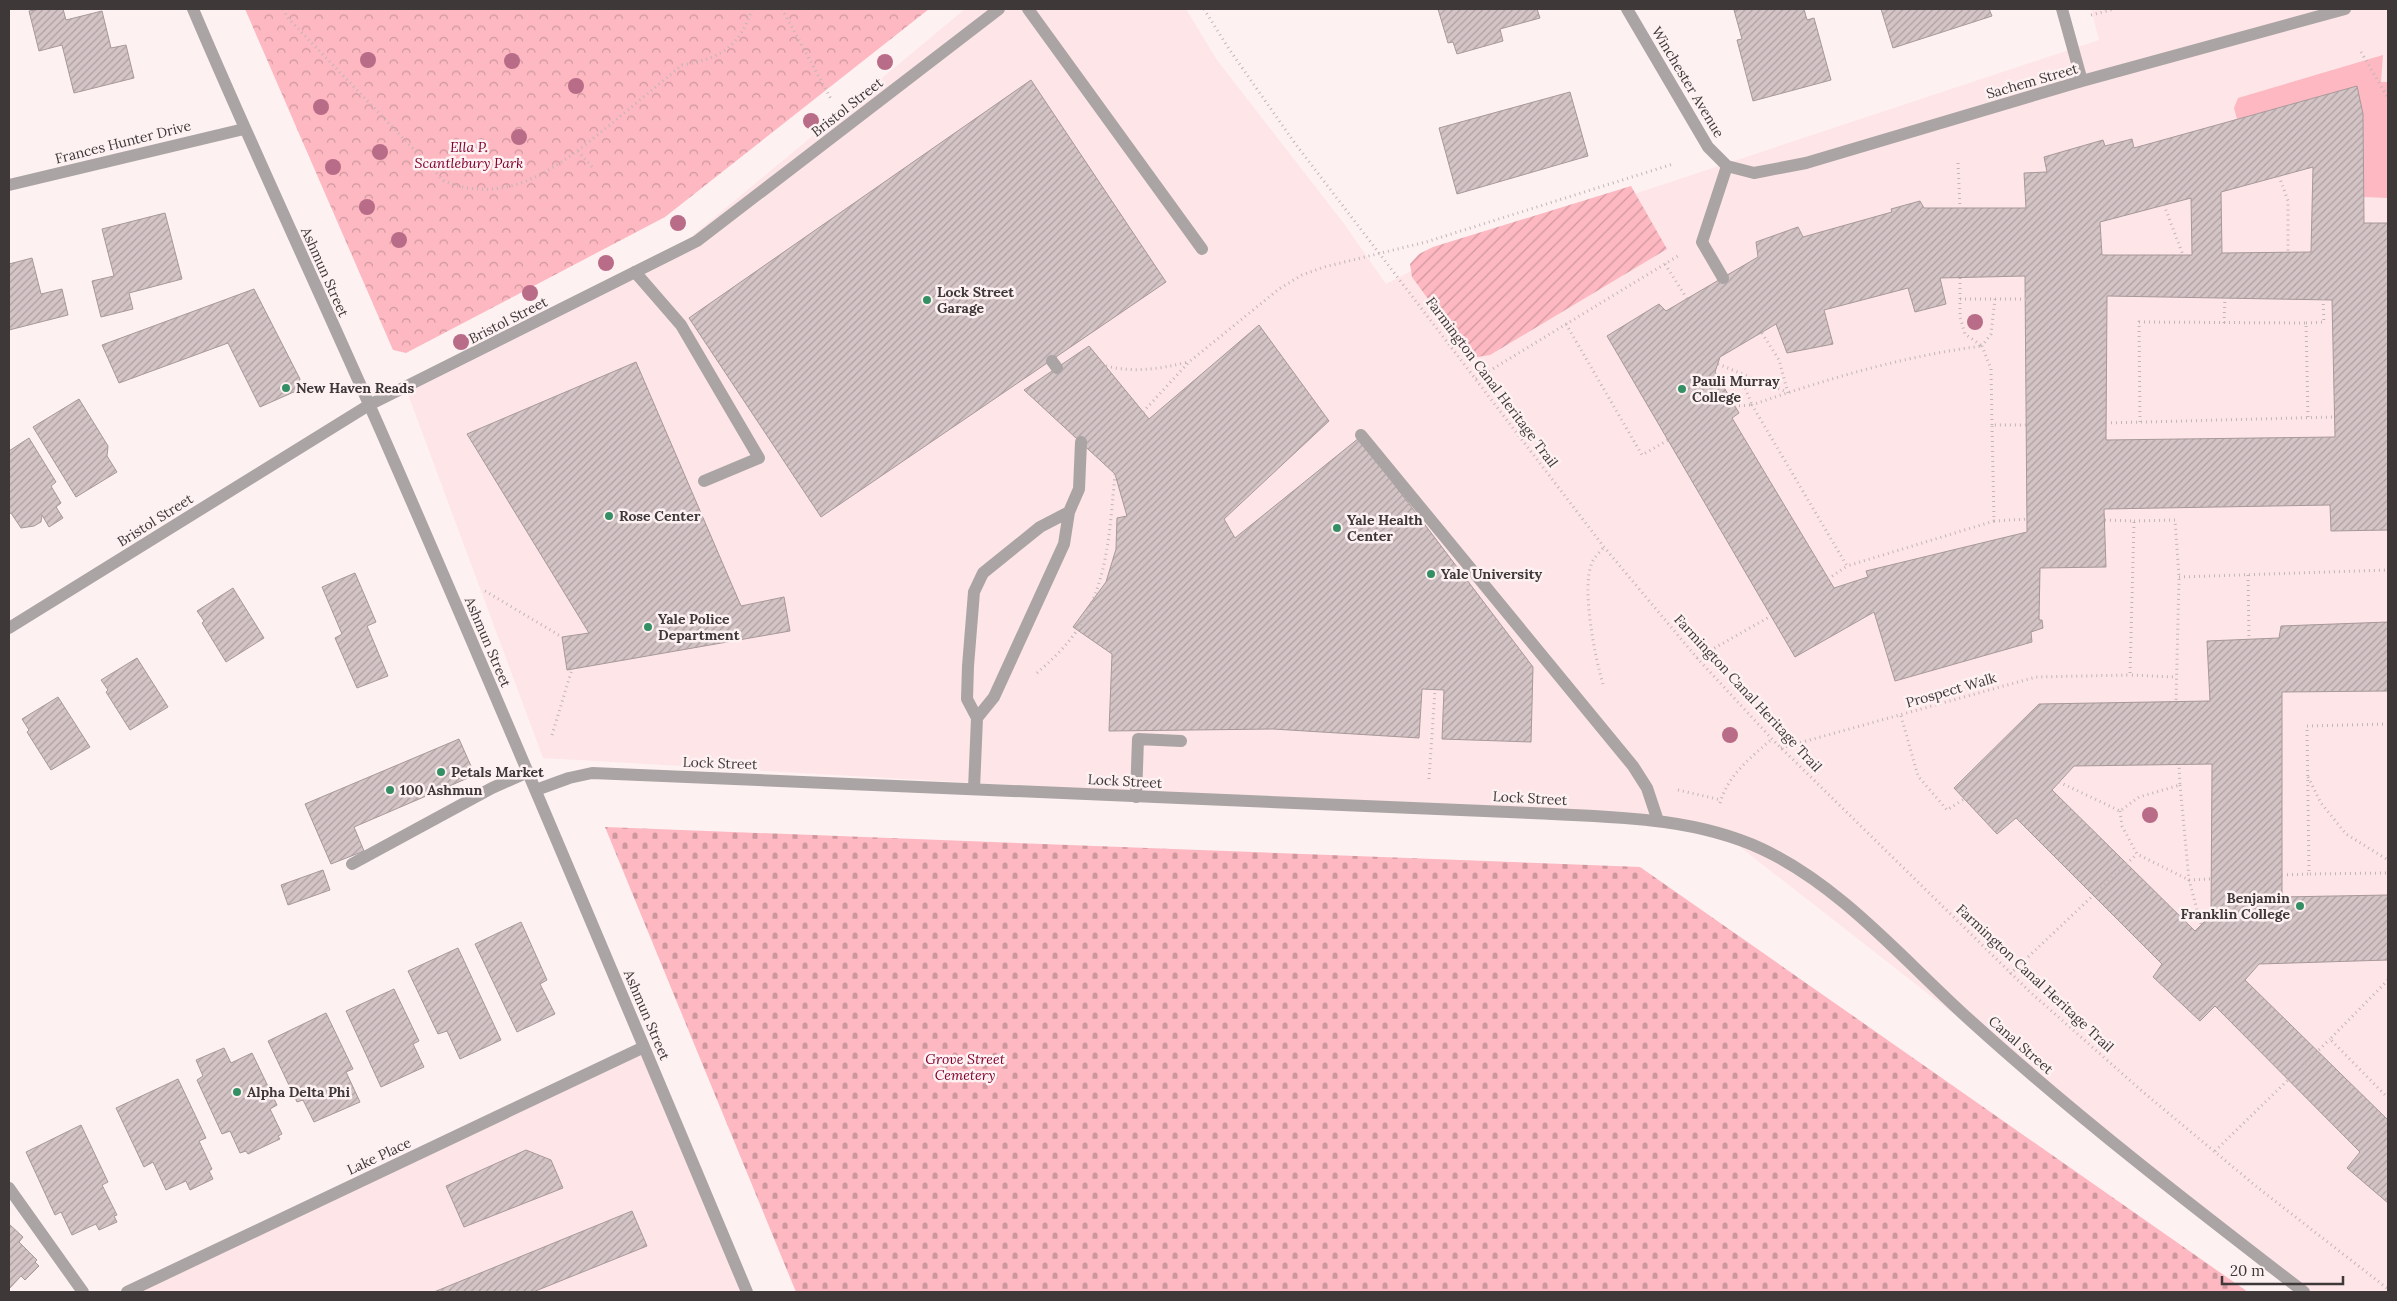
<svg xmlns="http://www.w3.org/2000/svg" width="2397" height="1301" font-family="Lora,serif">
<defs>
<pattern id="cemetery-stones" width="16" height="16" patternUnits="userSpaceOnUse" patternTransform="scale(1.25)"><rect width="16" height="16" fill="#fdb8c1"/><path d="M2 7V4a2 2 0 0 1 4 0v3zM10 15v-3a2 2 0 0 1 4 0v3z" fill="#ce979e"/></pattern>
<pattern id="park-crowns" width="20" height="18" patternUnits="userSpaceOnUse" patternTransform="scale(1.25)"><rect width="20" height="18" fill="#fdb8c1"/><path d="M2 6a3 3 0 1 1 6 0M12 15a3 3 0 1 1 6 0" fill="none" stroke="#ce979e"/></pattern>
<pattern id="garden-furrows" width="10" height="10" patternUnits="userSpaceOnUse" patternTransform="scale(1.25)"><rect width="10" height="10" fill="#fdb8c1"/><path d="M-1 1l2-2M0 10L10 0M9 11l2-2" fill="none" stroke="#ce979e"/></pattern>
<pattern id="building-hatch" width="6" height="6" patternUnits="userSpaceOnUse" patternTransform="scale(1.25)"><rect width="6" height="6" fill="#d4c4c6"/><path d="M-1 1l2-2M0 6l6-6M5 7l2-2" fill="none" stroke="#ada0a2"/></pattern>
</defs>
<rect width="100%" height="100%" fill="#fef1f2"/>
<path fill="#fee5e7" d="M965,9H1186L1217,60L1345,225L1386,284L1429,262L2099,40L2091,9H2388V1292H2310L1726,836L1635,821L543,758L406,389L685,242Z
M644,1047L747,1292H127Z"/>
<path fill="#fdb8c1" d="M2383,55L2381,82H2388V198L2364,197L2363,114L2357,86L2237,119L2234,108L2238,98Z"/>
<path fill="url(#cemetery-stones)" d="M605,827L1640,867L2248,1292H796Z"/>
<path fill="url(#park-crowns)" d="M245,9H929L665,217L406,353L393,350Z"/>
<path fill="url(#garden-furrows)" d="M1631,186L1667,249L1490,355L1477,357L1467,352L1412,277L1410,264L1419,254L1433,247Z"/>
<path fill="url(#building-hatch)" stroke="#a7989a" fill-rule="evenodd" d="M41,9H63L66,20L102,11L111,48L126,45L134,78L74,93L62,45L39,51L29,11Z
M1438,9H1537L1540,18L1500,29L1503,41L1457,54L1453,42L1448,43Z
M1740,9H1804L1807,20L1814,18L1831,80L1753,101L1737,40L1742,39L1734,10Z
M1881,9H1989L1992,16L1893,48Z
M1031,80L1166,282L821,517L689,318Z
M2357,86L2363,114L2364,223H2388V530L2331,531L2330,505L2104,509L2106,567L2040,568L2039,620H2042L2043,628L2031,632L2032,642L1895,681L1874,612L1795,657L1607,336L1659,304L1666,311L1758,257L1756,242L1798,227L1803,237L1892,212L1891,209L1920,201L1924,208H2026L2024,173L2047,172L2044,157L2103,140L2105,146L2132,139L2134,148ZM2313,167L2311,252L2222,253L2221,192ZM2191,198L2192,255H2102L2100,222ZM2025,276L2027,532L1866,571L1868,577L1834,588L1732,418L1739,413L1715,372L1720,357L1776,324L1787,353L1833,344L1824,310L1908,288L1915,312L1946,304L1940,278ZM2107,296L2332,300L2335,437L2106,440Z
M1570,92L1588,156L1457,194L1439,128Z
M165,213L182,279L129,293L133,309L101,317L92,281L114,276L102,229Z
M32,258L41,294L62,289L68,315L9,330V264Z
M254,289L300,379L296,391L260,407L228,343L119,383L102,345Z
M1259,325L1329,421L1224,519L1235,538L1359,438L1533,667L1531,742L1442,739L1444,690L1422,689L1419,738L1273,729L1109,731L1112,654L1073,627L1106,582L1116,549L1117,518L1127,516L1115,474L1024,390L1089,346L1149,419Z
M636,362L741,606L784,597L790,631L567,670L562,637L589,633L467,434Z
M79,399L108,446L107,456L117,472L76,497L33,427Z
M29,438L56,482L51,486L61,503L56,507L63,518L49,527L42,515L41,522L34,526L21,528L11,513L9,514V451Z
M355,573L376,622L367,626L388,676L357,688L335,638L342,634L322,587Z
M233,588L264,638L226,662L202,623L204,621L197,611Z
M2388,622V691L2282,692V897L2388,895V960L2259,964L2245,980L2388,1120V1203L2347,1168L2360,1152L2215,1006L2200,1021L2153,977L2162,964L2016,818L1997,834L1954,788L2039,704L2210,701L2207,641L2279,638L2281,626ZM2212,764L2211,915L2195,931L2052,790L2074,766Z
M137,658L168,707L130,730L106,692L108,690L101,680Z
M58,697L90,747L51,770L27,732L29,730L22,719Z
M459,739L475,775L354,827L364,851L331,864L305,804Z
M323,870L330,890L288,905L281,885Z
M521,922L547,980L540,984L555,1014L517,1032L475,944Z
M458,948L501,1040L460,1059L447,1031L438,1034L408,971Z
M394,989L419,1041L413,1044L424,1067L381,1087L346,1011Z
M326,1013L353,1069L346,1072L360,1102L314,1122L303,1100L297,1102L268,1041Z
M224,1048L231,1063L252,1053L277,1105L270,1109L282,1134L278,1136L280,1139L248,1154L246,1151L240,1153L230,1131L222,1134L197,1080L203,1076L196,1060Z
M178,1079L206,1138L199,1141L212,1169L209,1171L213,1179L190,1190L186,1181L166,1190L153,1162L144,1167L116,1108Z
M81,1125L108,1182L102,1185L117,1215L114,1216L117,1222L99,1230L96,1224L72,1235L61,1212L55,1215L26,1152Z
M526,1150L551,1160L563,1188L464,1227L446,1186Z
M632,1211L647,1246L533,1292H434Z
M9,1224L23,1237L19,1242L37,1260L35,1262L39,1266L25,1280L21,1276L9,1289Z"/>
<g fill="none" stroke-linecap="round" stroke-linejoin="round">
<path stroke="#c1b6b7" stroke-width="3" stroke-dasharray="1 4" stroke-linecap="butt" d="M283,9L287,17L444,181C510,208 562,164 611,124C634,105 658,85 682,65C719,59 740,47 752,9
M782,9L831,99
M1204,9L1229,49L1294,142L1604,547L1697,658L1772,739L2029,991L2143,1092L2257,1187L2388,1289
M2091,15L2115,9
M2361,52L2388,98
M578,151L593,168
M1958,163L1960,209
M2279,176L2288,201V252
M2164,205L2183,255
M1665,264L1687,299
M1960,278V317L1965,334L1982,346C1904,356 1826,379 1752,405L1847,566L1994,521L1992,425H2027
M1960,299H2026
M2224,323L2225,297
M2306,323L2324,322L2323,299
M1566,324L1642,455L1668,440
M1762,333L1779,360L1788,393
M1718,364L1787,392
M1106,366C1135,373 1159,369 1188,362
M1476,379L1678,256
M1734,406L1752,405L1739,373
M1143,412L1189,362L1279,289L1302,275L1324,267L1426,242L1673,164
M2140,422L2139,322L2306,323L2308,418
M2106,423L2334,417
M1992,425L1991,369L1982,346L1991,334L1995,299
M2105,520L2134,521L2130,675L2175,677
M1994,521L2027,519
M2134,521L2175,520L2179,577L2176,702
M2248,575L2249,639
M2179,577L2388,570
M1828,579L1847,566
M485,591L562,637
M1697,658L1771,616
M1037,673C1054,658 1071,642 1082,622C1109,576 1110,525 1115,474
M1603,684C1595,658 1581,587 1592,563C1594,557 1600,552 1604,547
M1901,716L1918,776L1947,810L1964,799
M2388,724L2307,726L2309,874L2388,873
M552,735L572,669
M1781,748L2036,677L2130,675
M2308,777L2321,803L2346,834L2388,860
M1429,779L1435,690
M2059,782L2120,811L2139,797L2180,785L2179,765
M2180,785L2189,880L2201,924
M1678,790L1721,800
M1720,803C1728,775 1751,757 1772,739
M2120,811L2122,826L2137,854L2189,880L2211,879
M2282,875L2309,874
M2010,974L2137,854
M2388,980L2330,1039L2388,1098
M2215,1151L2330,1039"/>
<path stroke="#aba4a5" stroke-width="12" d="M1028,9L1202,249
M635,272L681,325L759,458L704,481
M1723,278L1702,242L1727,166
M1052,361L1057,368
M1361,435L1633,766L1647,788L1658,821
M1069,512L1079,489L1081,442
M974,789L977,718L994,697L1064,544L1069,512L1040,527L983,573L974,592L968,666L967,699L977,718
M1136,797L1138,739L1181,741
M352,864L492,788L528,772
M9,1188L83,1292"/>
<path stroke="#aba4a5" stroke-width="12" d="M193,9C255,155 323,299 387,445C510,726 628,1009 747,1292
M1627,9L1708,147L1727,166L1754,173L1806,163L2082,81L2345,9
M2062,9L2082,81
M9,185L244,129
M9,628L369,405L697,241L999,9
M536,790L569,778L592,773L1531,813C1608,817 1691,816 1762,849C1843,887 1906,963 1972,1022C2078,1118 2191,1205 2304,1292
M127,1292L644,1047"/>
</g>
<g fill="#b96c87">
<circle cx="368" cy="60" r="8"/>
<circle cx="512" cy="61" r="8"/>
<circle cx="885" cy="62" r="8"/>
<circle cx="576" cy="86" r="8"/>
<circle cx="321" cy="107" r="8"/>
<circle cx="811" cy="121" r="8"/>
<circle cx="519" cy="137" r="8"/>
<circle cx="380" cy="152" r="8"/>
<circle cx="333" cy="167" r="8"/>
<circle cx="367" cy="207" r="8"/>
<circle cx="678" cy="223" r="8"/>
<circle cx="399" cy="240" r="8"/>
<circle cx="606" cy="263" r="8"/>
<circle cx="530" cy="293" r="8"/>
<circle cx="1975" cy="322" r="8"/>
<circle cx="461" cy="342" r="8"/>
<circle cx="1730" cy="735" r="8"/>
<circle cx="2150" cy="815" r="8"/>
</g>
<g fill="#348f65" stroke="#fef1f2" stroke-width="2">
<circle cx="927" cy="300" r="5"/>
<circle cx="286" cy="388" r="5"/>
<circle cx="1682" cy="389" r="5"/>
<circle cx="609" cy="516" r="5"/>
<circle cx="1337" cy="528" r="5"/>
<circle cx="1431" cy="574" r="5"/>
<circle cx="648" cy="627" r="5"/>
<circle cx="441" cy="772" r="5"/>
<circle cx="390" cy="790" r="5"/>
<circle cx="2300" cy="906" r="5"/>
<circle cx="237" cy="1092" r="5"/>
</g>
<g text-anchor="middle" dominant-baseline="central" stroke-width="5" stroke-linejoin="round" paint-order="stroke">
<g font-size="14" fill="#3e3839" stroke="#fef1f2">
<text transform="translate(2032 81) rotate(-16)">Sachem Street</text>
<text transform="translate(1688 82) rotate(59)">Winchester Avenue</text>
<text transform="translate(847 107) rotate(-38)">Bristol Street</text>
<text transform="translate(123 142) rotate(-14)">Frances Hunter Drive</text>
<text transform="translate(325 272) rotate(66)">Ashmun Street</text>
<text transform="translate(508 320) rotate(-27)">Bristol Street</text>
<text transform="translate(1492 382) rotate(53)">Farmington Canal Heritage Trail</text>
<text transform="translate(155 520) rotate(-32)">Bristol Street</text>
<text transform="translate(488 642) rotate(67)">Ashmun Street</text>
<text transform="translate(1951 690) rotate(-16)">Prospect Walk</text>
<text transform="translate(1748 693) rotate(47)">Farmington Canal Heritage Trail</text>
<text transform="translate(720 763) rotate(2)">Lock Street</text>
<text transform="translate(1125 781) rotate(3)">Lock Street</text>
<text transform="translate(1530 798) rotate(3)">Lock Street</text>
<text transform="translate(2035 978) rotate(43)">Farmington Canal Heritage Trail</text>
<text transform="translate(647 1015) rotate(67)">Ashmun Street</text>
<text transform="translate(2021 1045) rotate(41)">Canal Street</text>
<text transform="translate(379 1156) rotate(-25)">Lake Place</text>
</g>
<g font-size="14" font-style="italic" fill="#810030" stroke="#fef1f2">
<text x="469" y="147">Ella P.<tspan x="469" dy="16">Scantlebury Park</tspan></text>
<text x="965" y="1059">Grove Street<tspan x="965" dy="16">Cemetery</tspan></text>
</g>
<g font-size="14" font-weight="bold" fill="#3e3839" stroke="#fef1f2" text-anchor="start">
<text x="937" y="292">Lock Street<tspan x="937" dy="16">Garage</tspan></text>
<text x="1692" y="381">Pauli Murray<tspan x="1692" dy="16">College</tspan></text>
<text x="296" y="388">New Haven Reads</text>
<text x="619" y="516">Rose Center</text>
<text x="1347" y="520">Yale Health<tspan x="1347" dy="16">Center</tspan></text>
<text x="1441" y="574">Yale University</text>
<text x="658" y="619">Yale Police<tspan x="658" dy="16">Department</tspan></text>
<text x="451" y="772">Petals Market</text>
<text x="400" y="790">100 Ashmun</text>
<text x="2290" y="898" text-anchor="end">Benjamin<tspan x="2290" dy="16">Franklin College</tspan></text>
<text x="247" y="1092">Alpha Delta Phi</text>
</g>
</g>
<rect width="2397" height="1301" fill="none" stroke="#3e3839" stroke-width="20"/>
<path d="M2222 1276v8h121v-8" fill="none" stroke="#3e3839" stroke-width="2.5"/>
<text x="2230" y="1276" font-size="15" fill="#3e3839" stroke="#fef1f2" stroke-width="4" paint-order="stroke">20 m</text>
</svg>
